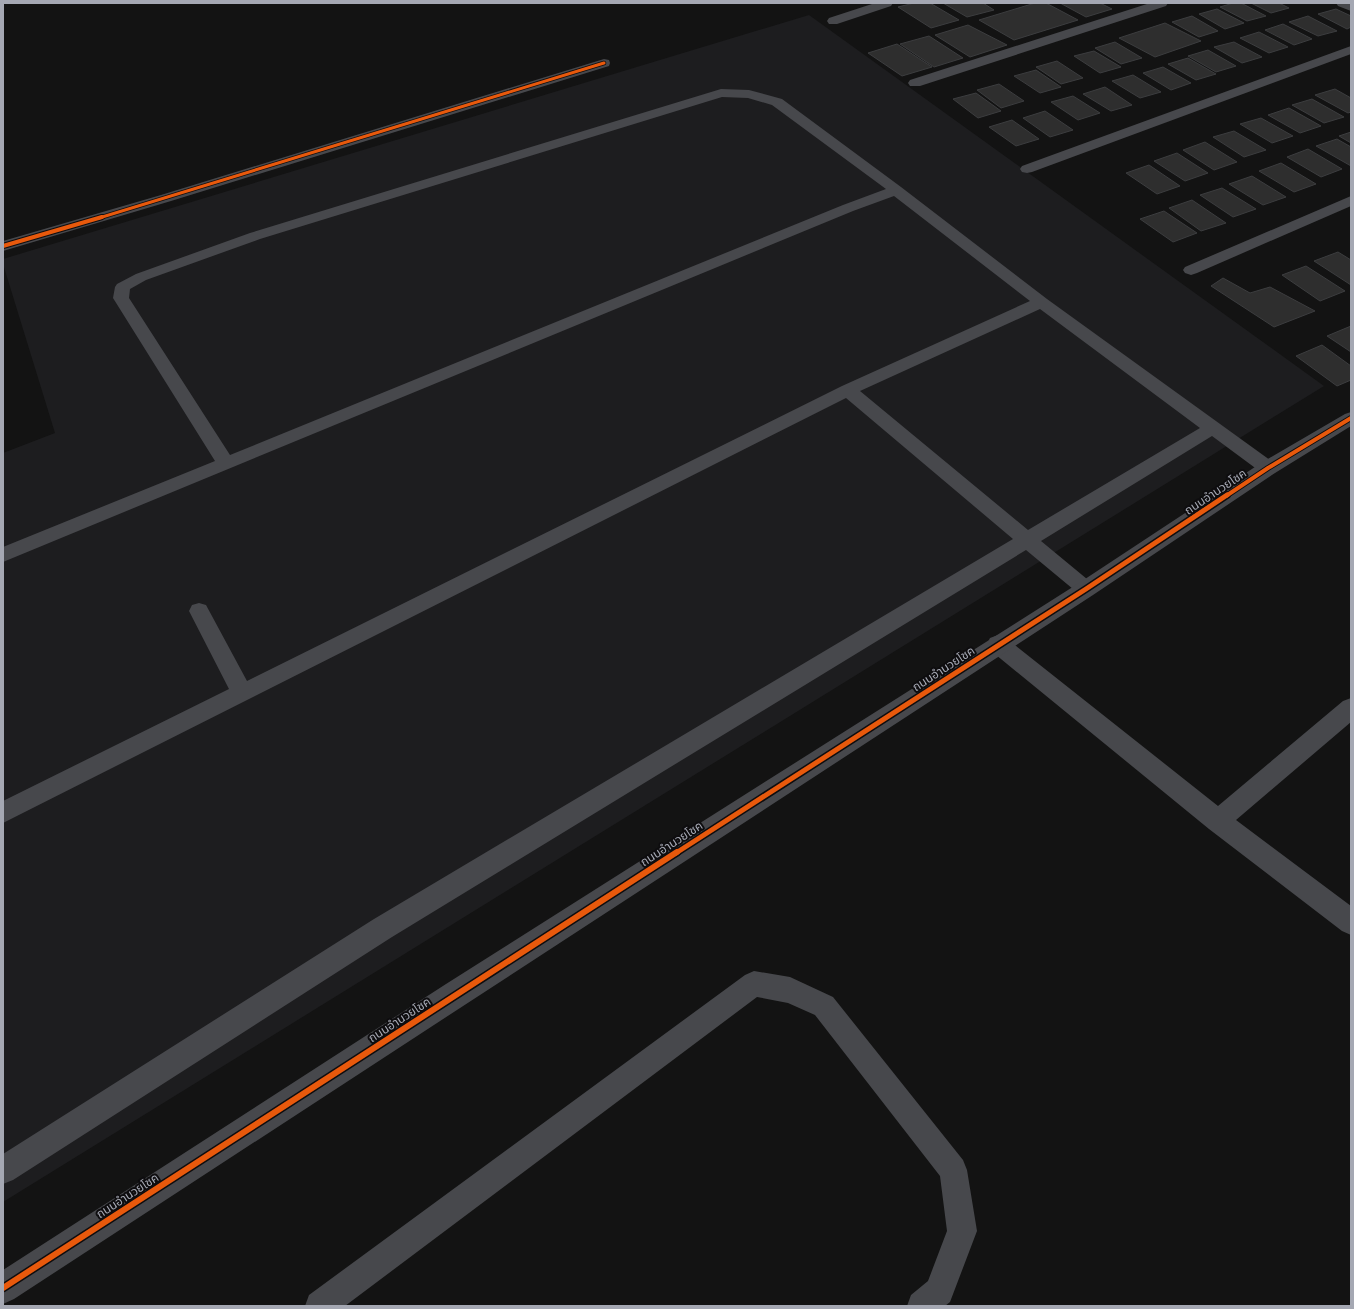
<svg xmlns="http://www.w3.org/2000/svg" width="1354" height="1309" font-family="Barlow,'Noto Sans Thai',sans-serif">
<rect width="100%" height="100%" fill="#131313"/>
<path fill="#1d1d1f" d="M809,15L1324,386L3,1202V453L55,433L3,264V259Z"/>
<path fill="#2e2e2e" stroke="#3c3d3f" d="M914,3H930L959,20L931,28L898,7Z
M943,3H983L994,10L967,17Z
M1035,3H1046L1078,20L1014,40L979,20Z
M1060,3H1100L1112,9L1086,17Z
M1233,3H1241L1266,16L1247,21L1220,7Z
M1251,3H1279L1289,8L1271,13Z
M1217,9L1244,23L1225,29L1199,14Z
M1336,9L1351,16V27L1347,29L1318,14Z
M1192,16L1218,31L1199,37L1172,22Z
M1308,16L1337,31L1318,36L1289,22Z
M1165,23L1201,41L1155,57L1119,38Z
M1283,24L1312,39L1294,45L1265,30Z
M968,25L1007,45L970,57L935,35Z
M1259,32L1288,47L1269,53L1240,38Z
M929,36L963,58L934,67L900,44Z
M1115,42L1142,58L1121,64L1095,48Z
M1234,42L1262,57L1242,63L1214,47Z
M897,44L932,67L902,76L868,53Z
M1208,50L1236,66L1216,72L1188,56Z
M1094,51L1121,67L1100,73L1074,56Z
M1188,58L1216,74L1196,80L1168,64Z
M1057,61L1083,78L1061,84L1036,67Z
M1163,67L1191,83L1171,90L1143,73Z
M1036,70L1061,87L1040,93L1014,76Z
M1133,75L1161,92L1140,98L1112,81Z
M999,84L1024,101L1001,108L977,90Z
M1105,87L1132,105L1111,111L1083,94Z
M1335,89L1351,98V112L1348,113L1315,95Z
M976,93L1001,111L978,118L953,99Z
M1073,96L1100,113L1078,120L1051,102Z
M1312,99L1344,117L1324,123L1292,105Z
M1289,108L1321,126L1300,133L1268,115Z
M1045,111L1073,130L1050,137L1023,118Z
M1261,118L1293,136L1272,143L1240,124Z
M1012,120L1039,139L1016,146L989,127Z
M1234,131L1266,150L1244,157L1213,137Z
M1351,132V143L1339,136Z
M1337,139L1351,147V166L1316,146Z
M1205,142L1237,162L1214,170L1183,150Z
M1308,149L1342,169L1321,177L1287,157Z
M1177,153L1208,173L1185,181L1154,161Z
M1281,163L1316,184L1294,192L1259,171Z
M1149,165L1180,186L1157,194L1126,173Z
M1252,176L1286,197L1263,205L1229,184Z
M1222,188L1256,209L1233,217L1200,195Z
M1192,200L1226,223L1201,231L1169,208Z
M1164,211L1197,233L1173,242L1140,219Z
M1338,252L1351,260V285L1314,261Z
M1306,266L1345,291L1320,301L1282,275Z
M1223,278L1250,293L1270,287L1315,311L1274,327L1211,286Z
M1351,326V352L1327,336Z
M1322,345L1351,366V380L1337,386L1296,356Z"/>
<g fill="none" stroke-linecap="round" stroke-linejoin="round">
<path fill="#47484c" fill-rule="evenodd" d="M721,89L749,90L782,99L901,187L1047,299L1274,463L1277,468L1274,473L1268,474L1262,473L1212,436L1041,541L1093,584L1096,589L1093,594L1086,597L1079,594L1026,550L392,937L13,1180L3,1184V1154L374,919L1013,539L846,398L3,823V801L229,689L189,611L192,605L199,603L206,605L247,681L842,386L1030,301L894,196L853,211L3,562V547L215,461L113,298L115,287L117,284L136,274L250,233ZM722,97L748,98L772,105L886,189L843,205L230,455L129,298L130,289L146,280L260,239ZM1040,309L1200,428L1028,530L860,391Z
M754,971L790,977L833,997L963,1160L967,1170L977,1231L950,1302L945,1306H907L911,1295L928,1281L947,1231L940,1176L815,1015L788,1003L757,997L345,1306H305L309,1295L745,975Z"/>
<path fill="#47484c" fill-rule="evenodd" d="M875,3H893L891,6L837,24H829L827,21L829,18Z
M1150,3H1168L1166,6L920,86H910L908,83L910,80Z
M1336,3H1351V11L1338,6Z
M1351,46V54L1032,172L1027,173L1022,172L1020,169L1022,166Z
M604,59L609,60L610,63L609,66L171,201L3,251V241L161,195Z
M1351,196V206L1197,273L1191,275L1185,273L1183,270L1185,267Z
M998,635L1006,638L1218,806L1343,701L1351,698V722L1236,820L1351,906V935L1342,931L1209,829L990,650L987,644L990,638Z"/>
<path fill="#47484c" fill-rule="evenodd" d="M1351,412V426L1275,473L1093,595L14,1299L3,1304V1270L446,984L1079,583L1261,463L1345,414Z"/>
<g stroke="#0e0d0f" stroke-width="4.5">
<path id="cycleway-far3" d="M99,218L604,63"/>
</g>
<g stroke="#0e0d0f" stroke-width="6">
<path id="cycleway-far2" d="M3,246L102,217
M1226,496L1268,468L1351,418"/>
</g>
<g stroke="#0e0d0f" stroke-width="8">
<path id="cycleway-far1" d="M676,853L1086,589L1227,495"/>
</g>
<g stroke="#0e0d0f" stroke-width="9">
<path id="cycleway" d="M3,1288L677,852"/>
</g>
<use href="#cycleway-far3" stroke="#e8590c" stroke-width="3"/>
<use href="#cycleway-far2" stroke="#e8590c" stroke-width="4"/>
<use href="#cycleway-far1" stroke="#e8590c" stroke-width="5"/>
<use href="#cycleway" stroke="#e8590c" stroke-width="6"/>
</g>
<g text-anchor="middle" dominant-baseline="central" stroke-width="4" stroke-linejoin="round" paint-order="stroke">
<g font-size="12" fill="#a5a8b3" stroke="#0e0d0f">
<text transform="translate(1215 491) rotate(-34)">ถนนอำนวยโชค</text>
<text transform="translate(943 668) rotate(-33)">ถนนอำนวยโชค</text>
<text transform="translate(671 843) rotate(-33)">ถนนอำนวยโชค</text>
<text transform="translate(399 1019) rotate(-33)">ถนนอำนวยโชค</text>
<text transform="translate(127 1195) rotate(-33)">ถนนอำนวยโชค</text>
</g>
</g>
<rect width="1354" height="1309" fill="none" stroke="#a5a8b3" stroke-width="8"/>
</svg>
